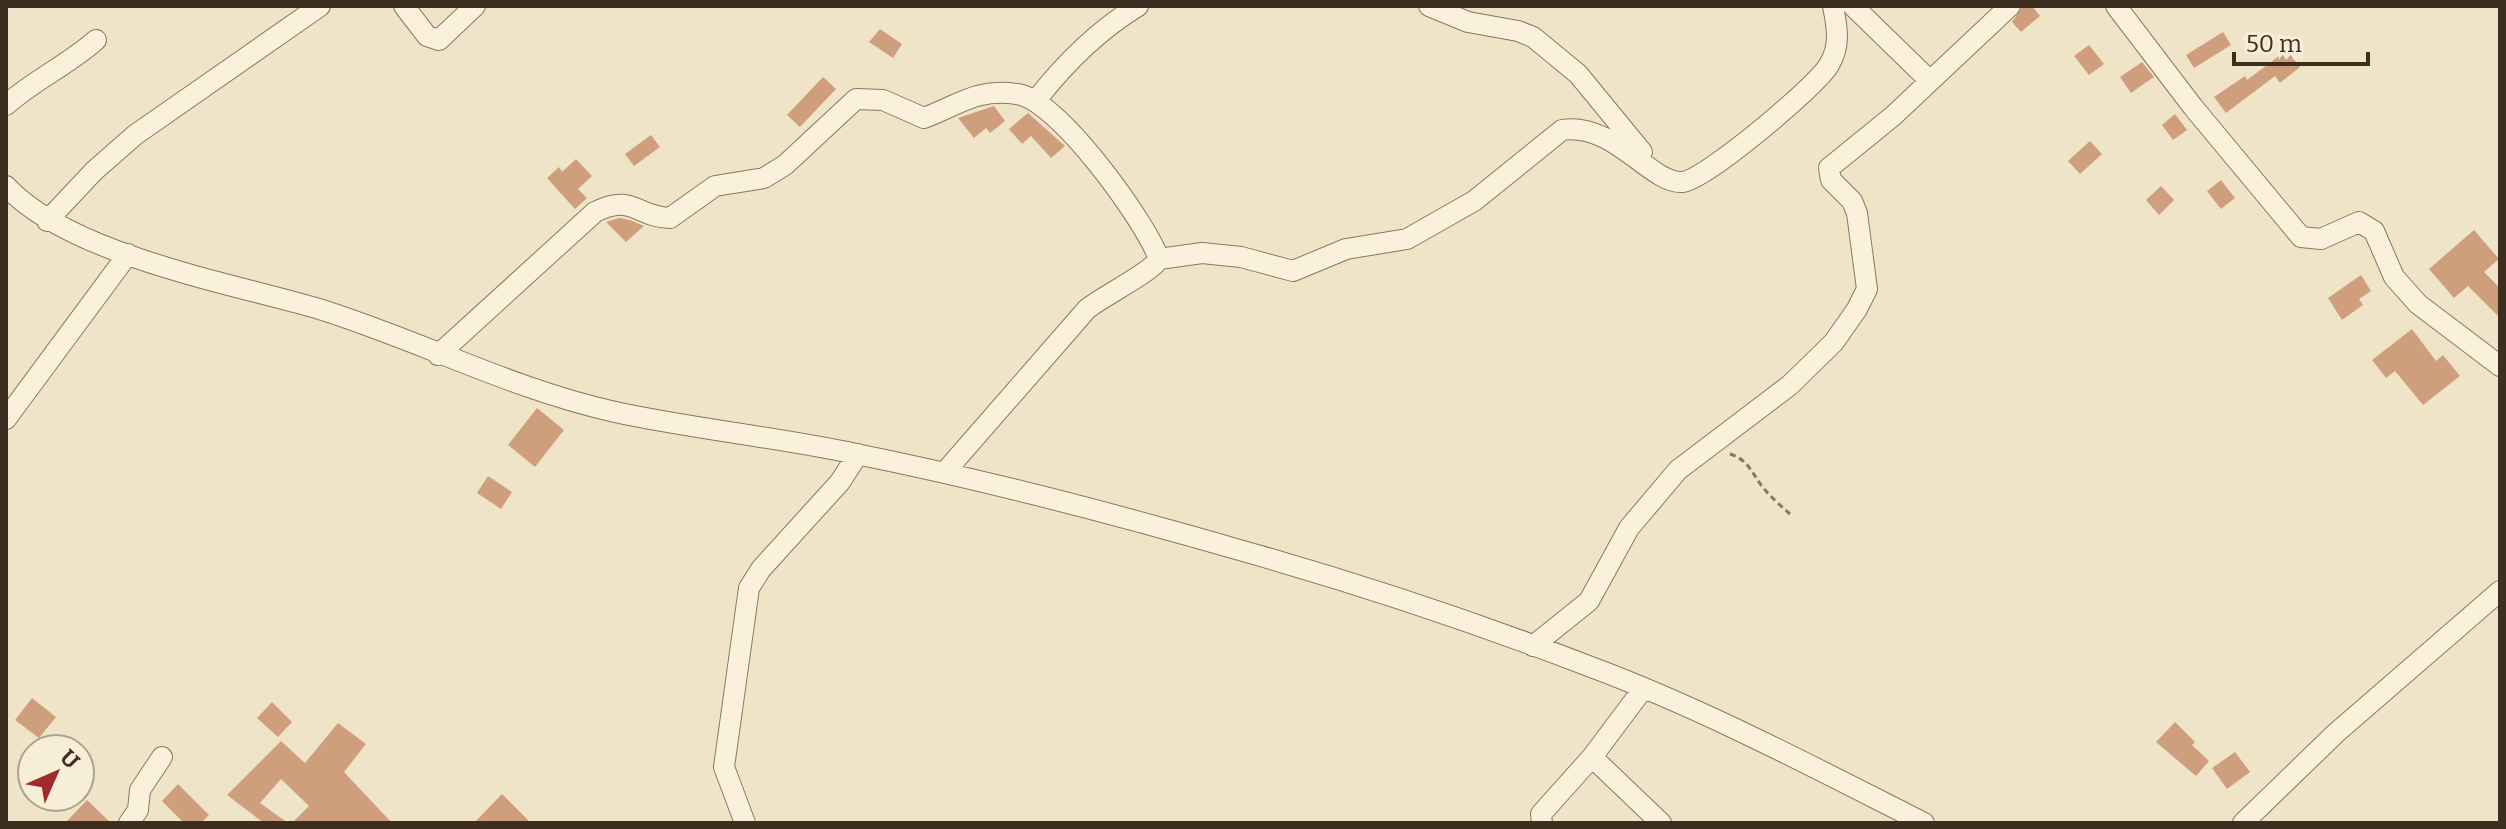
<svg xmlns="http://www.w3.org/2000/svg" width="2506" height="829" font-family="Bitter,serif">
<rect width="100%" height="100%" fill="#f0e4c8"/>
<path fill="#cf9f7d" d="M2023,6H2032L2040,16L2021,32L2012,22Z
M880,29L902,44L893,58L869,42Z
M2223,32L2231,45L2194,68L2186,55Z
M2089,45L2104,64L2089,75L2074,56Z
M2287,50L2300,67L2280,83L2275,76L2226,113L2214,97L2245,76L2247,80Z
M2142,62L2154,77L2131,93L2120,77Z
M823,77L836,89L800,127L787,115Z
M994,106L1005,121L990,133L986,128L974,138L958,118Z
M1028,113L1065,146L1051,158L1031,136L1022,144L1009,129Z
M2175,114L2187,130L2173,140L2162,125Z
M651,135L660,147L634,166L625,154Z
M2090,141L2102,154L2080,174L2068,161Z
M576,159L592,176L578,189L587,198L575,209L547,178L559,167L562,172Z
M2221,180L2235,198L2221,209L2207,191Z
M2161,186L2174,200L2159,215L2146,200Z
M619,218L630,220L644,226L626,242L606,222Z
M2474,230L2499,259L2484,272L2500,288V318L2468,286L2454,298L2429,269Z
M2361,275L2371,291L2359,299L2363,305L2342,320L2328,298Z
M2412,329L2436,361L2443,355L2460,376L2423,405L2395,371L2386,378L2372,360Z
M537,408L564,430L535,467L508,445Z
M488,476L512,492L501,509L477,493Z
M32,698L56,717L39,738L15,720Z
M272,702L292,722L278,737L257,718Z
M2175,722L2195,742L2192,745L2209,761L2196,776L2156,742Z
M338,723L366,744L344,772L392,823H292L309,806L281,779L260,803L288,823H264L227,795L281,741L305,763Z
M2235,752L2250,772L2227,789L2212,768Z
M178,784L209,815L201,823H184L162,801Z
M502,794L531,823H474Z
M87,800L111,823H65Z"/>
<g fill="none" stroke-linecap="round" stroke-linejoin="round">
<g stroke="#8d765c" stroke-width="22">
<path id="minor" d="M404,6L427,36L439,40L475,6
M1429,6L1468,22L1518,31L1533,37L1578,74L1642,152
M1853,6L1929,80
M2116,6L2193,107L2301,237L2321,239L2359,222L2374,231L2394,277L2418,304L2500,366
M1037,99C1066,62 1097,31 1138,6
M6,105C34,80 68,65 96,40
M6,186C69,254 226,282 316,308C417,339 511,389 615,412C694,429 776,437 856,454C986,480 1115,514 1243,551C1360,584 1477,623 1591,667C1704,709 1817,769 1924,823
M47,221L94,171L135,135L320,6
M1159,259L1202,253L1241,257L1293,271L1346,249L1407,239L1474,201L1562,130C1614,122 1651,184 1682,182C1704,181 1817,86 1829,65C1841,45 1837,27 1833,6
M438,355L595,212C633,193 636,217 670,218L715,186L764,178L785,165L856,99L883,100L924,118C959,105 976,88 1017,94C1057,99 1145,220 1159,259C1152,272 1103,296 1087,309L944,473
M6,419L128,254
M1533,646L1589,601L1629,528L1678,470L1790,385L1834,342L1857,309L1867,289L1857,213L1852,201L1831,180L1829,168L1893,116L2010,6
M1592,757L1661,823
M129,823L138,810L140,790L162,757
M745,823L724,767L749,588L761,569L840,482L858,454
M1542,823L1541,814L1592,757L1643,689
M2243,823L2336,733L2500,591"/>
</g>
<path stroke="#8d765c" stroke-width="3" stroke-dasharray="6 4" stroke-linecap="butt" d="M1730,454C1750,460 1753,477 1766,491C1773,499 1782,507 1790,514"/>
<use href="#minor" stroke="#faf1dc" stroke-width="20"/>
</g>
<rect width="2506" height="829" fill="none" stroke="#3d2e20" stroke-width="16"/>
<g transform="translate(56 773) rotate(45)"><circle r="38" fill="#f7eed8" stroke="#ada18e" stroke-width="2"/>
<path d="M0-6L14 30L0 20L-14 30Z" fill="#9e2a2b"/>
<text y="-12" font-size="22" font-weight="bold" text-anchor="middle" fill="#3d2e20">U</text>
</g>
<path d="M2234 52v12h134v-12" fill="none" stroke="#3d2e20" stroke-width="4"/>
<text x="2246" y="52" font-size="24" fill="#3d2e20" stroke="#f7eed8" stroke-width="6" paint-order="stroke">50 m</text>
</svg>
